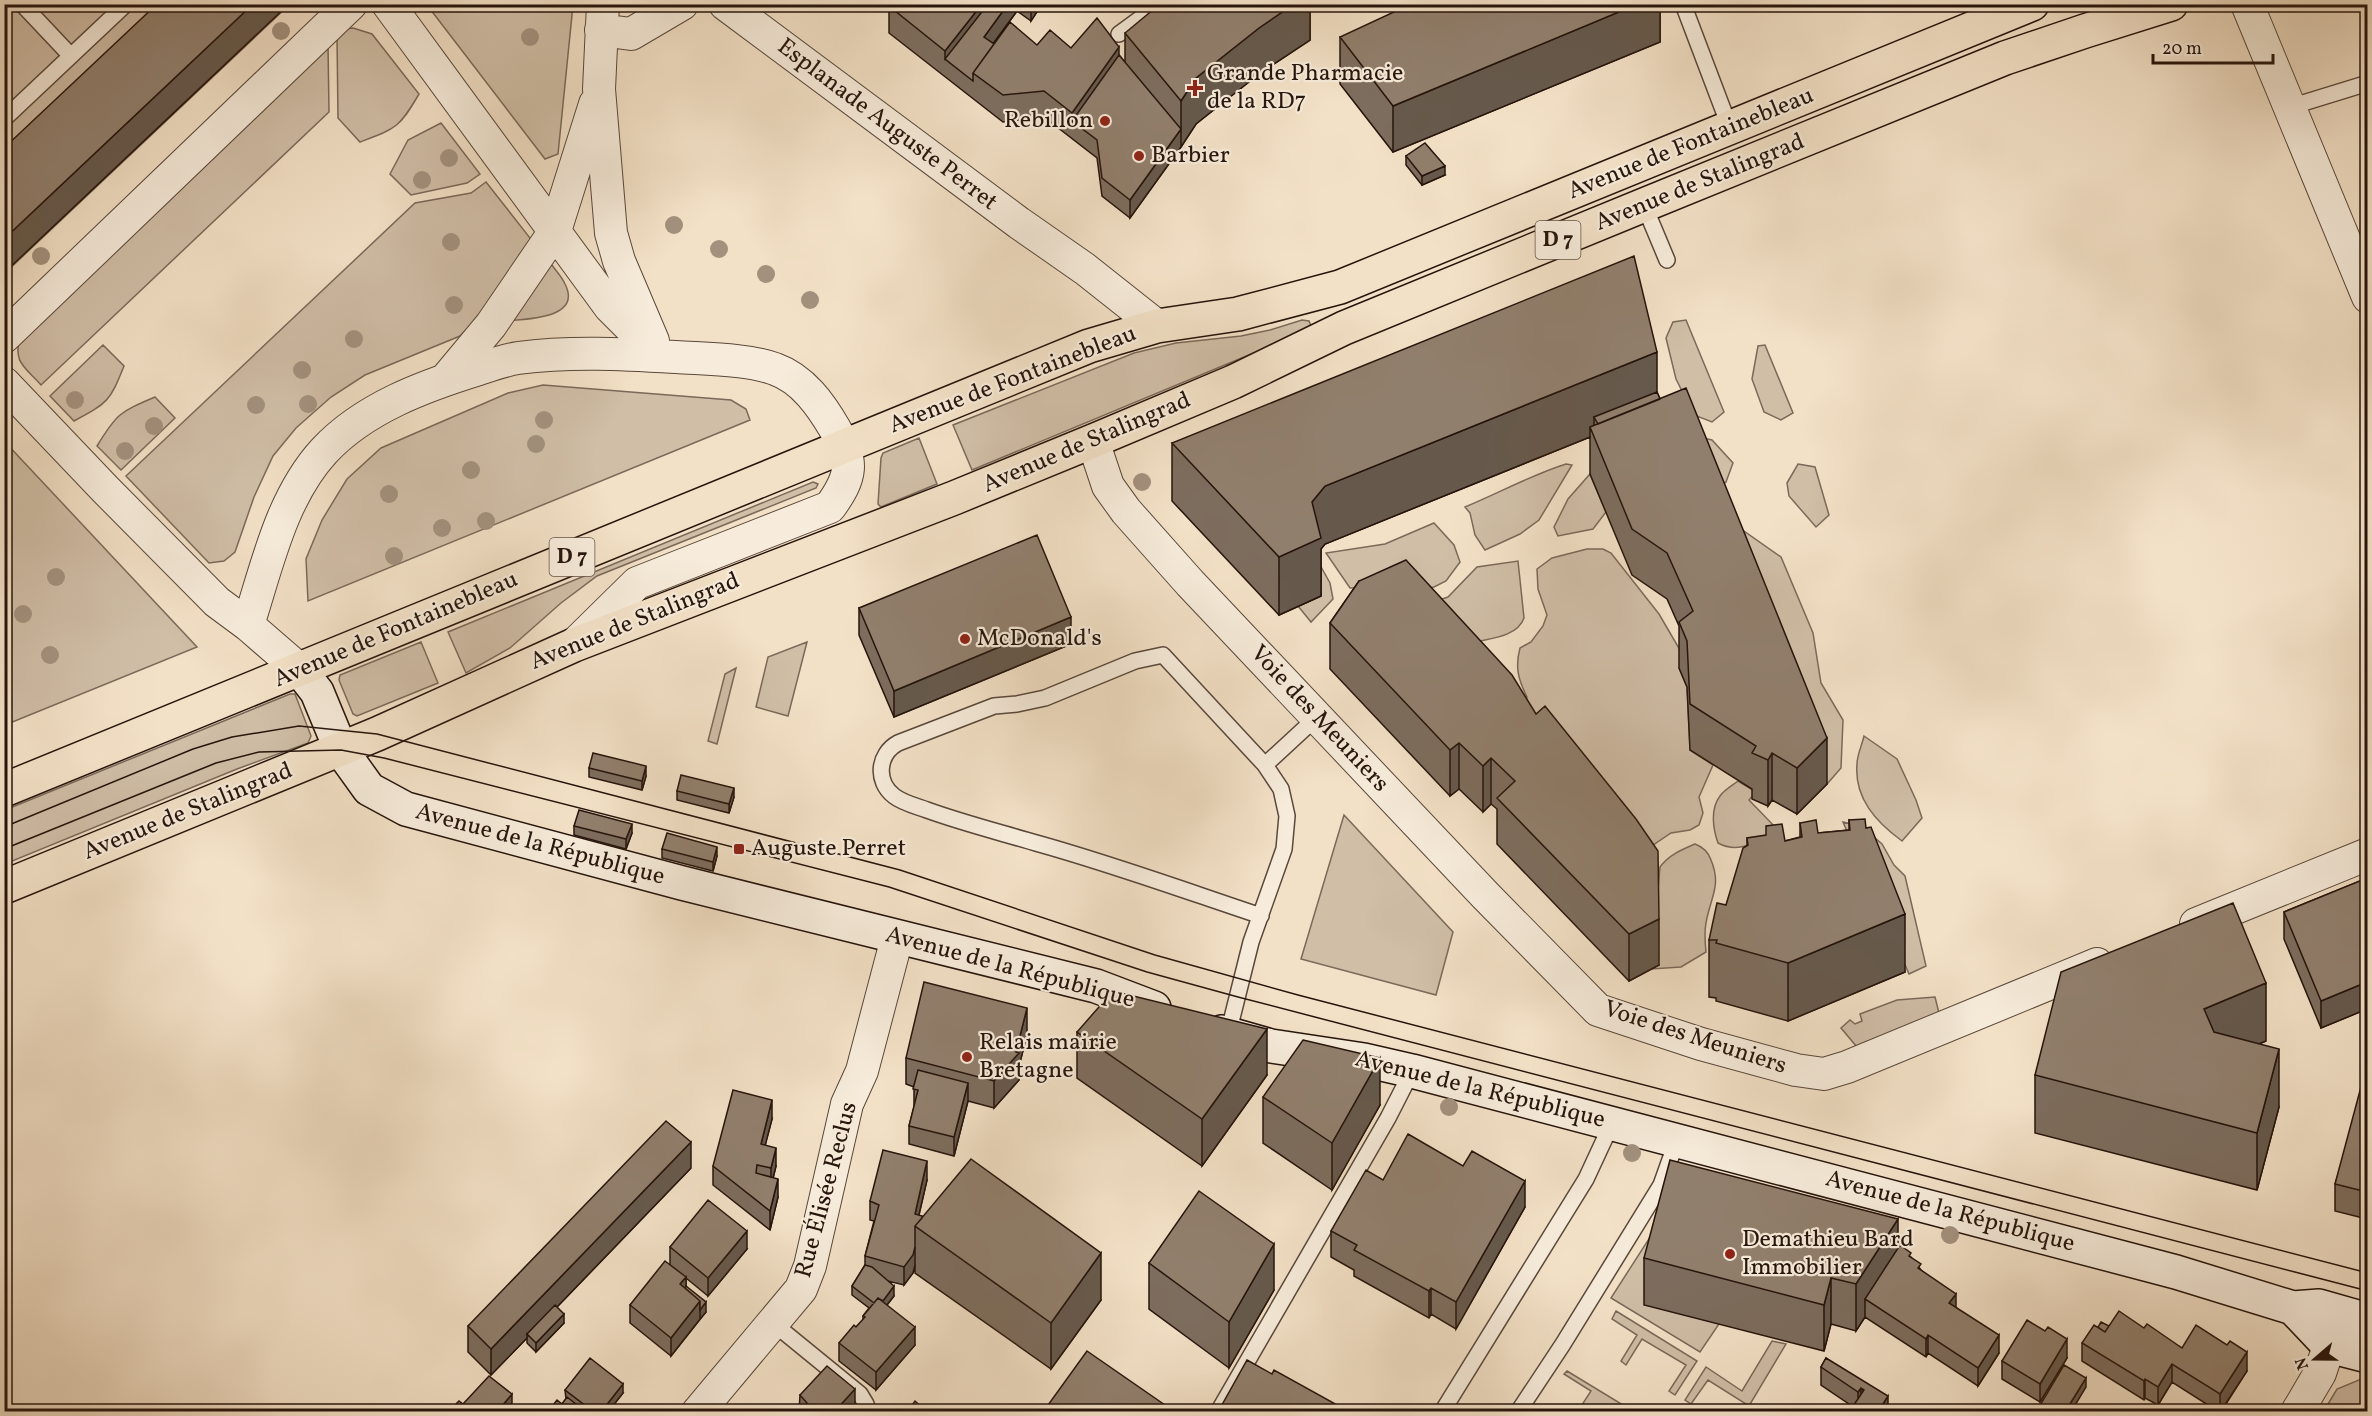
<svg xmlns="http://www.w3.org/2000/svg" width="2372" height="1416" font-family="Vollkorn,serif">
<rect width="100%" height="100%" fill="#f3e1c7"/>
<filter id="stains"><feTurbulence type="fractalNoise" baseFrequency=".00333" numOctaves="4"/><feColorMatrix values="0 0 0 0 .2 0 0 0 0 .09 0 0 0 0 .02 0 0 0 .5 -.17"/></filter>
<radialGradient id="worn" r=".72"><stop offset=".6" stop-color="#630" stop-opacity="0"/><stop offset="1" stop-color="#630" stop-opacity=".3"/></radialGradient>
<path fill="#d0bea7" stroke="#7b695a" stroke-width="1.5" d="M5,5H289L5,273Z
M427,5H573L558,154L545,159Z
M353,28L372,34L419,94C399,128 397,128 360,142L338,118L337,36L345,29Z
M328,45L329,112L41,385C24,366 13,363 20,336Z
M441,123L480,174L467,183L411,195L390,174L408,140Z
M486,182L530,238L533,249L496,301L460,336L365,375L331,397L296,428L273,456L254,497L235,552L224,561L209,563L126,476L415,203L471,193Z
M552,265C556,271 562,277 565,284C583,319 525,319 506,321L546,266Z
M1302,320L1309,321L1311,326L1280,342L972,470L953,425L1134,353L1176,343L1241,336L1270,330Z
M1686,320L1724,412L1712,422L1694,415L1676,379L1666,338L1673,322Z
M103,345L124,366C110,401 108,403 74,421L50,396Z
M1765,345L1793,413L1781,420L1764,412L1752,379L1758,346Z
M543,385L731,400L746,409L750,420L308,601L306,559L322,520L347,479L381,448L508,393Z
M155,397L175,418L121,470L97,446C117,413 120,412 155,397Z
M1686,434L1712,440L1733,463L1726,482L1711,494Z
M919,438L937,484L881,507L878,504L881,458L883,453Z
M5,442L197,647L5,725H4Z
M1566,464L1572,465L1539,520L1520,534L1485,550L1475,535L1470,513L1465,507C1499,493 1531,475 1566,464Z
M1798,464L1815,467L1829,515L1816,527L1789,496L1787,483Z
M1590,474L1606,512L1593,529L1558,536L1554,527L1568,499Z
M813,482L818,484L816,488L597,576L561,603L510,648L466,673L448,632Z
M1722,522L1738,527L1781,557L1813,633L1821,683L1843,720L1841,768L1827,784Z
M1434,523L1454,545L1460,562L1446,581L1434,587L1406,591L1383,588H1350L1326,553L1385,544Z
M1587,549H1603L1611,553L1659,614L1687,662L1679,668L1687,687L1690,750L1713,765L1699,797L1703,813L1699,825L1690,830L1671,833L1631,860L1523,706L1527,697C1518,679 1515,667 1520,648L1531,642L1543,626L1547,615L1538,589L1537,569L1552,558Z
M1315,556L1330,583L1333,599L1311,622L1298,606L1321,596Z
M1518,561L1524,618C1518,635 1495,638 1480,641L1436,601L1448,597L1477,567Z
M421,642L438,683L357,716L353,714L339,680L340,675Z
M807,642L788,716L756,707L768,657Z
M736,668L717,744L708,741L725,674Z
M290,694H295L311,736L308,743L237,769L5,864V810Z
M1864,736L1897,759L1916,800L1922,818L1902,841C1876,822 1854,798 1857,764C1857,755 1862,745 1864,736Z
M1738,781L1756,792L1749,800L1777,829C1758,841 1740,855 1718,843C1713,829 1710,809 1720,796C1724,790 1733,785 1738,781Z
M1344,815L1453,932L1436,995L1301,959Z
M1843,822L1857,825L1866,830L1882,844L1894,865L1905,876L1926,966L1909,974Z
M1695,844C1703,847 1708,851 1711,860C1722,886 1710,898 1706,923C1704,933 1705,942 1706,952L1681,967L1651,969L1660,867C1669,855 1681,850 1695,844Z
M1935,997L1939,1013L1857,1047L1841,1028L1850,1020L1855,1024L1862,1021L1860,1014L1897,1000Z
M1670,1206L1719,1324L1700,1352L1611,1298Z
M1616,1311L1697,1361L1675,1395L1669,1391L1686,1365L1642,1339L1626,1365L1621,1361L1637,1335L1612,1319Z
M1772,1341L1786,1344L1749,1406L1708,1380L1691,1404L1685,1400L1706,1367L1742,1391Z
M1567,1371L1623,1405L1619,1411H1578L1591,1391L1564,1374Z
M2366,1377L2367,1411H2341L2328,1404L2337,1389Z"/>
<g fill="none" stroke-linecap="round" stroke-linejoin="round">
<g stroke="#59473b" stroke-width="18">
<path id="service" d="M22,4L71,56
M1683,4L1730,128
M1119,34L1160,4
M2290,107L2368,83
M4,119L126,4
M1644,205L1667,260
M1261,916C1186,891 1112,864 1036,843C999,832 963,823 927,810C916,806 903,803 894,796C875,781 878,754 898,743L994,706L1017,704L1045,698L1135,661L1163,655L1265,765
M1228,1034L1251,942L1284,849L1287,816L1281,789L1265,765L1317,717
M773,1323L860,1394L866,1404L868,1412
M1218,1412L1388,1118L1412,1071
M1442,1412L1586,1179L1612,1123
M1518,1412L1563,1344L1661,1185L1677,1140"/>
</g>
<g stroke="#59473b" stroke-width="34">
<path id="minor" d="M388,4L610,307L659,356
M603,4L599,89L611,233L619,261L653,341
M725,4L1019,223L1085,269L1157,326
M2247,4L2368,297
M601,30L631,34L682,4
M4,337L351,4
M446,379L491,325L555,231L595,104
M4,383L105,489L217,602L248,625L300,670
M1093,441L1108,486L1126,511L1190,583L1485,895L1598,1010L1701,1044L1796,1070L1824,1074L1847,1067L2097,964
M248,625C267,566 281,498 324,451C364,408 424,386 479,369C491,365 505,360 518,358C571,351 623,354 676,357C705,359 749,359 775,369C803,379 821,405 835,429C854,463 852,476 830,507L637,583L574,645
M2196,924L2368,854
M698,1412L801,1289L810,1266L847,1104L862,1071L897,938
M2297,1412L2320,1373L2329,1346L2337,1340L2368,1329"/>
</g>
<g stroke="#26140c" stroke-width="36">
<path id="secondary" d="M300,670L317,692L341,750L369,789L406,809L682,883L1096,986L1154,1008
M1222,1032L1271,1046L1364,1060L1412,1071L2176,1272L2293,1308L2319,1306L2368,1320
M2293,1308L2329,1346L2368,1356"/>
</g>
<g stroke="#26140c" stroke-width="36">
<path id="primary" d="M4,790L1089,346L1157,326L1238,314L1340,287L2032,4
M4,887L377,734L574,645L954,498L1093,441L1233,382L1344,328L1644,205L2005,58L2085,31L2171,4"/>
</g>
<use href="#service" stroke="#f7ecdb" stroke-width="15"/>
<use href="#minor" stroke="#f7ecdb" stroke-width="32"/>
<use href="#secondary" stroke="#f7ecdb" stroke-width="33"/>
<use href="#primary" stroke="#f3e1c7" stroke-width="33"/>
<path stroke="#26140c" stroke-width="1.5" d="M4,827L193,749L232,737L299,726L377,734L900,870L1155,955L1298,995L2368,1273
M4,849L216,763L259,752L341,750L384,758L889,887L1147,972L1238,997L2368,1291"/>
</g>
<g fill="#a3917e">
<circle cx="281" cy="31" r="9"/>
<circle cx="530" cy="37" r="9"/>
<circle cx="449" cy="158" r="9"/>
<circle cx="422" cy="180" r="9"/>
<circle cx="674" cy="225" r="9"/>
<circle cx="451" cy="242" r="9"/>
<circle cx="719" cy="249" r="9"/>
<circle cx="41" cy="256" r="9"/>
<circle cx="766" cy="274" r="9"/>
<circle cx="810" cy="300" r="9"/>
<circle cx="454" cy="305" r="9"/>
<circle cx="354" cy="339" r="9"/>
<circle cx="302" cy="370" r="9"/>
<circle cx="75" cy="400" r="9"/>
<circle cx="308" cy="404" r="9"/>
<circle cx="256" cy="405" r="9"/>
<circle cx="544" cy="420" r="9"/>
<circle cx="154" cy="426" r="9"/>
<circle cx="536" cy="444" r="9"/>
<circle cx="125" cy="451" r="9"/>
<circle cx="471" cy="470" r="9"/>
<circle cx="1142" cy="482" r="9"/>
<circle cx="389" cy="494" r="9"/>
<circle cx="486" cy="521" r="9"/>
<circle cx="442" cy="528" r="9"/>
<circle cx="394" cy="556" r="9"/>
<circle cx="56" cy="577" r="9"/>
<circle cx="23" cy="614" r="9"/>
<circle cx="50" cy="655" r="9"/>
<circle cx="1449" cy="1107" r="9"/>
<circle cx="1632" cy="1153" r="9"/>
<circle cx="1950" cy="1235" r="9"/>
</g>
<path fill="#7d6d5e" stroke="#26140c" stroke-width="1.5" d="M888,4H1042L1031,21L1017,11L993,44L1037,45L1071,48L1119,55L1125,62V33L1310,4V40L1259,74L1196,124L1181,147L1130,218L1102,196L1097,158L1044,117L1003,122L889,33V6L890,5Z
M1660,4V42L1393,152L1340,84V37Z
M1406,156L1445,175L1422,185L1406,165Z
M1657,392L1827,784L1797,814L1772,800L1768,806L1752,799V789L1690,750L1687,687L1679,668V626L1667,599L1632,575L1590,474V437L1325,544L1321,549V596L1279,615L1172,501V443Z
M1359,581L1659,965L1629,981L1497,844V809L1491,804L1483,812L1459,789L1450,796L1330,669V623Z
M859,608L1071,644L894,717L859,635Z
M589,768L646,776L642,790L589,777Z
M677,791L734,797L729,813L677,800Z
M1849,820L1866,828L1905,972L1788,1021L1716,1001V998L1709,997V940L1726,905L1747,846V838L1785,841L1800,837V823L1818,833L1849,830Z
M574,826L632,833L626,849L574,835Z
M662,849L717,856L713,871L662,858Z
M2367,878V1009L2321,1028L2284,939V912Z
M1077,1032L1267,1075L1202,1166L1077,1078Z
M1027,1035L1019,1066V1080L994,1108L968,1101L954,1156L909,1144V1126L914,1107V1087L906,1084V1058Z
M2266,1041L2259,1044L2279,1107L2257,1190L2035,1133V1075Z
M2367,1084V1219L2335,1211V1184Z
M1263,1097L1380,1105L1332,1190L1263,1143Z
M772,1119L765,1145L776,1166L773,1178L778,1197L770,1230L713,1185V1166Z
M691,1168L557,1307L564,1323L536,1352L527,1343V1338L491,1375L468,1352V1326Z
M927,1180L919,1215L1101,1300L1051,1369L915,1273V1265L913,1273L904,1285L888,1281L894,1296L887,1305L915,1345L876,1390L839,1361V1343L856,1327L863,1320V1316L869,1308L852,1295V1286L865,1265V1256L874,1221L870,1220V1201Z
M1383,1180L1525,1207L1456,1329L1431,1314L1429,1318L1354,1276V1270L1331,1257V1231Z
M670,1247L747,1249L708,1296L686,1278V1286L706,1312L671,1356L630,1323V1305L670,1265Z
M1898,1248L1911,1257L1921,1270L1999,1353L1978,1386L1928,1353L1926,1357L1865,1317L1856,1331L1831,1324L1824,1351L1644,1305V1258Z
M1149,1263L1274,1290L1229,1368L1149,1309Z
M2109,1326L2144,1328L2182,1348L2247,1371L2221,1412H2219L2172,1382L2158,1405L2145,1398L2144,1400L2082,1361V1343L2098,1327Z
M1826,1358L1888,1412L1852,1406L1821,1385V1367Z
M2067,1358L2040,1402L2002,1379V1361Z
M565,1390L623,1393L608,1412H550V1409L562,1404L566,1399Z
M800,1395L855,1407L851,1412H799Z"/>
<path fill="#66594c" stroke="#26140c" stroke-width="1.5" d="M253,4H289L4,273V239Z
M982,4H1003L945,59V51Z
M1008,4H1017V11L984,56V37Z
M1031,4H1042L1031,21Z
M1294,4H1310V40L1259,74L1196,124L1181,147V101L1196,78L1259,28Z
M1638,4H1660V42L1393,152V106Z
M1119,47V73L1072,121V113Z
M1181,129V147L1130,218V200Z
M1445,166V175L1422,185V176Z
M1657,352V410L1594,417V435L1590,427V437L1325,544L1321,549V596L1279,615V557L1312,502L1325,486Z
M1071,617V644L894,717V691Z
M1827,738V784L1797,814V768Z
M1459,743V789L1450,796V750Z
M1772,753V800L1768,806V760Z
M1491,758V804L1483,812V766Z
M646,766V776L642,790V781Z
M734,788V797L729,813V804Z
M632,824V833L626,849V839Z
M717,847V856L713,871V862Z
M1905,914V972L1788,1021V963Z
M1659,919V965L1629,981V934Z
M2367,982V1009L2321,1028V1001Z
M2266,983V1041L2204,1066V1009Z
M1027,1008V1035L1019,1066V1080L994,1108V1081L1016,1052Z
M1267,1029V1075L1202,1166V1119Z
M2279,1049V1107L2257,1190V1133Z
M1380,1058V1105L1332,1190V1143Z
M968,1083V1101L954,1156V1137Z
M772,1100V1119L761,1162V1144Z
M691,1142V1168L529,1336L527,1334V1338L491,1375V1349Z
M776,1148V1166L771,1187V1168Z
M927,1161V1180L916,1227L915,1214Z
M778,1179V1197L770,1230V1211Z
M1525,1181V1207L1456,1329V1302Z
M1898,1219V1265L1865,1299V1317L1856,1331V1284Z
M747,1231V1249L708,1296V1278Z
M1274,1244V1290L1229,1368V1322Z
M915,1247V1265L913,1273L904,1285V1267Z
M1101,1253V1300L1051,1369V1323Z
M686,1277V1296L680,1284Z
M1831,1278V1324L1824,1351V1305Z
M894,1286V1296L879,1315V1306Z
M1431,1288V1314L1429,1318V1291Z
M1956,1294V1312L1949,1303Z
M700,1301V1319L671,1356V1338Z
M706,1302V1312L700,1319V1310Z
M564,1314V1323L536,1352V1343Z
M915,1327V1345L876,1390V1372Z
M1928,1335V1353L1926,1357V1339Z
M1999,1335V1353L1978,1386V1368Z
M2067,1339V1358L2040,1402V1384Z
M2247,1352V1371L2220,1412V1394Z
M2172,1364V1382L2158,1405V1387Z
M2086,1378V1387L2071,1412H2065Z
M2145,1379V1398L2144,1400V1381Z
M623,1384V1393L608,1412H601Z
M1861,1388V1406L1858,1410V1392Z
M855,1389V1407L851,1412H834Z
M512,1394V1403L505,1412H497Z
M1888,1396V1412H1878Z"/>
<path fill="#917f6d" stroke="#26140c" stroke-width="1.5" d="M157,4H253L4,239V148Z
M890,4H982L945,51L889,6Z
M988,4H1008L984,37L994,44L973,73V81L945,59Z
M1160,4H1294L1259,28L1196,78L1181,101L1125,33Z
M1411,4H1638L1393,106L1340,37Z
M1097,18L1119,47L1072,113L1044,91L1003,95L973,73L1010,22L1037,45L1050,30L1071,48Z
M1119,55L1181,129L1130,200L1102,178L1097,140L1072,121Z
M1425,143L1445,166L1422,176L1406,156Z
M1634,256L1657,352L1325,486L1312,502L1321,538L1279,557L1172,443Z
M1686,388L1827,738L1797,768L1772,753L1768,760L1752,753L1756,746L1690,704L1687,641L1679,622L1693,611L1667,553L1632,529L1590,427Z
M1657,392L1660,399L1598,424L1594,417Z
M1037,535L1071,617L894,691L859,608Z
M1406,560L1512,675L1536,714L1545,706L1636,819L1658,851L1659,919L1629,934L1497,798L1515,781L1491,758L1483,766L1459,743L1450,750L1330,623L1359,581Z
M593,753L646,766L642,781L589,768Z
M681,775L734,788L729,804L677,791Z
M579,810L632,824L626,839L574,826Z
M1865,819L1866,828L1871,827L1905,914L1788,963L1716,943L1717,940H1709L1717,903L1726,905L1743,848L1748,845L1747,838L1766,835V826L1782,824L1785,841L1802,837L1800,823L1816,820L1818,833L1850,830L1849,820Z
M667,833L717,847L713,862L662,849Z
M2367,878V982L2321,1001L2284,912Z
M2233,903L2266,983L2204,1009L2214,1032L2279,1049L2257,1133L2035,1075L2061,972Z
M924,982L1027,1008L1016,1052L1019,1053L994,1081L906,1058Z
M1113,991L1267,1029L1202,1119L1077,1032Z
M1303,1040L1380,1058L1332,1143L1263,1097Z
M918,1070L968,1083L954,1137L909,1126L918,1090L913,1089Z
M2362,1083L2367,1084V1192L2335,1184Z
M733,1090L772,1100L761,1144L776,1148L771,1168L757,1165L756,1173L778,1179L770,1211L713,1166Z
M666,1121L691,1142L491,1349L468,1326Z
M1408,1134L1463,1166L1472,1151L1525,1181L1456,1302L1431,1288L1429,1291L1354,1250L1357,1245L1331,1231L1366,1170L1383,1180Z
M883,1150L927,1161L915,1214L922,1216V1218L915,1226V1247L913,1255L904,1267L865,1256L879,1205L870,1201Z
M971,1159L1101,1253L1051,1323L915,1226Z
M1670,1160L1898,1219L1856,1284L1831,1278L1824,1305L1644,1258Z
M1199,1191L1274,1244L1229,1322L1149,1263Z
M708,1200L747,1231L708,1278L670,1247Z
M1900,1245L1911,1253L1909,1256L1921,1264L1918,1268L1956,1294L1949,1303L1999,1335L1978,1368L1928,1335L1926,1339L1865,1299Z
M665,1261L686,1277L680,1284L700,1301L671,1338L630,1305Z
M865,1265L872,1267L894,1286L883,1301L878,1298L874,1303L852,1286Z
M686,1286L706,1302L700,1310V1301L685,1288Z
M878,1298L915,1327L876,1372L839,1343L854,1325L856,1327L865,1317L863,1316Z
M555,1305L564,1314L536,1343L527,1334Z
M2119,1311L2144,1328L2147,1324L2182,1348L2196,1325L2227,1345L2230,1341L2247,1352L2220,1394L2172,1364L2158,1387L2145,1379L2144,1381L2082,1343L2094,1325L2105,1332Z
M2027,1320L2045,1331L2048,1327L2067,1339L2040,1384L2002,1361Z
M2101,1322L2109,1326L2105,1332L2098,1327Z
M1087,1351L1175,1412H1043Z
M590,1358L623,1384L601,1412H594L565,1390Z
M1826,1358L1888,1396L1878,1412H1849L1864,1390L1861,1388L1858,1392L1821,1367Z
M1247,1360L1272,1374L1274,1370L1348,1411L1218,1412Z
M2064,1365L2086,1378L2065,1412H2036Z
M827,1366L855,1389L834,1412H799L807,1403L800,1395Z
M489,1376L512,1394L497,1412H448L459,1401L463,1404Z
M567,1397L586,1412H553L550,1409L557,1400L562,1404Z
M915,1401L927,1412H907Z
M2320,1408L2325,1412H2318Z"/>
<g fill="#8f2418" stroke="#f7ecdb" stroke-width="2">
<path d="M1192 79h6v6h6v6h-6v6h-6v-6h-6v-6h6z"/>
<circle cx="1105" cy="121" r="6"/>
<circle cx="1139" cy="156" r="6"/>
<circle cx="965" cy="639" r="6"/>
<rect x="733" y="843" width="12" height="12" rx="3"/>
<circle cx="967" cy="1057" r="6"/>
<circle cx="1730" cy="1254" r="6"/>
</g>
<g text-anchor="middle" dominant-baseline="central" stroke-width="4.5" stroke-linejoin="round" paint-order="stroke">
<g fill="#f7ecdb" stroke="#65554a" stroke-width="1.5">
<rect x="1535.5" y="221" width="45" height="38" rx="4.5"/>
<rect x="549.5" y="538" width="45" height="38" rx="4.5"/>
</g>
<g font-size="22" font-weight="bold" fill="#26140c">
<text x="1558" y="240">D 7</text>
<text x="572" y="557">D 7</text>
</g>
<g font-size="24" fill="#26140c" stroke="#f7ecdb" text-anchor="start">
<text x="1207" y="74">Grande Pharmacie<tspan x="1207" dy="28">de la RD7</tspan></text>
<text x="1093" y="121" text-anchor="end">Rebillon</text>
<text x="1151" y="156">Barbier</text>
<text x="977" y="639">McDonald's</text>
<text x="751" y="849">Auguste Perret</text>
<text x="979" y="1043">Relais mairie<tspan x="979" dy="28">Bretagne</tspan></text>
<text x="1742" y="1240">Demathieu Bard<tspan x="1742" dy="28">Immobilier</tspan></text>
</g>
<g font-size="24" fill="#26140c" stroke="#f7ecdb">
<text transform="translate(887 125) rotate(37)">Esplanade Auguste Perret</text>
<text transform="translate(1691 144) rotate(-22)">Avenue de Fontainebleau</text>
<text transform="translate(1700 183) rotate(-22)">Avenue de Stalingrad</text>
<text transform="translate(1013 380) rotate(-21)">Avenue de Fontainebleau</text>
<text transform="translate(1087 443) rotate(-23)">Avenue de Stalingrad</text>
<text transform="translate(635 622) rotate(-22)">Avenue de Stalingrad</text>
<text transform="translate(396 630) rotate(-23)">Avenue de Fontainebleau</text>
<text transform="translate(1319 719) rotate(47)">Voie des Meuniers</text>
<text transform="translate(188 812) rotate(-22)">Avenue de Stalingrad</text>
<text transform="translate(540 845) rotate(15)">Avenue de la République</text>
<text transform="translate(1010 968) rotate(15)">Avenue de la République</text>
<text transform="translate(1695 1038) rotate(18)">Voie des Meuniers</text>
<text transform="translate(1480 1090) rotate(14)">Avenue de la République</text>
<text transform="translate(827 1190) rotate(-75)">Rue Élisée Reclus</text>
<text transform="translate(1950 1212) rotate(15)">Avenue de la République</text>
</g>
</g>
<rect width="2372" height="1416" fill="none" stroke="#f3e1c7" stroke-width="24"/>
<rect x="6" y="6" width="2360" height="1404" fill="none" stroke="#26140c" stroke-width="3"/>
<rect x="12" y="12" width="2348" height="1392" fill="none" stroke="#26140c" stroke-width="1.5"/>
<g transform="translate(2315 1359) rotate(250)" stroke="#f7ecdb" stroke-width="4.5" paint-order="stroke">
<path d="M0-4.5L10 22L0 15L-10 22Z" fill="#26140c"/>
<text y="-9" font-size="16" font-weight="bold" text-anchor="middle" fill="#26140c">N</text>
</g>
<path d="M2153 54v9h120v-9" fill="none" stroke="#26140c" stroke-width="3"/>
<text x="2162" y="54" font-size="18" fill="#26140c" stroke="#f7ecdb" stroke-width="4.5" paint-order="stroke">20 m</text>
<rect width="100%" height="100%" filter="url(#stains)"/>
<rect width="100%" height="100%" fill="url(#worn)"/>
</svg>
